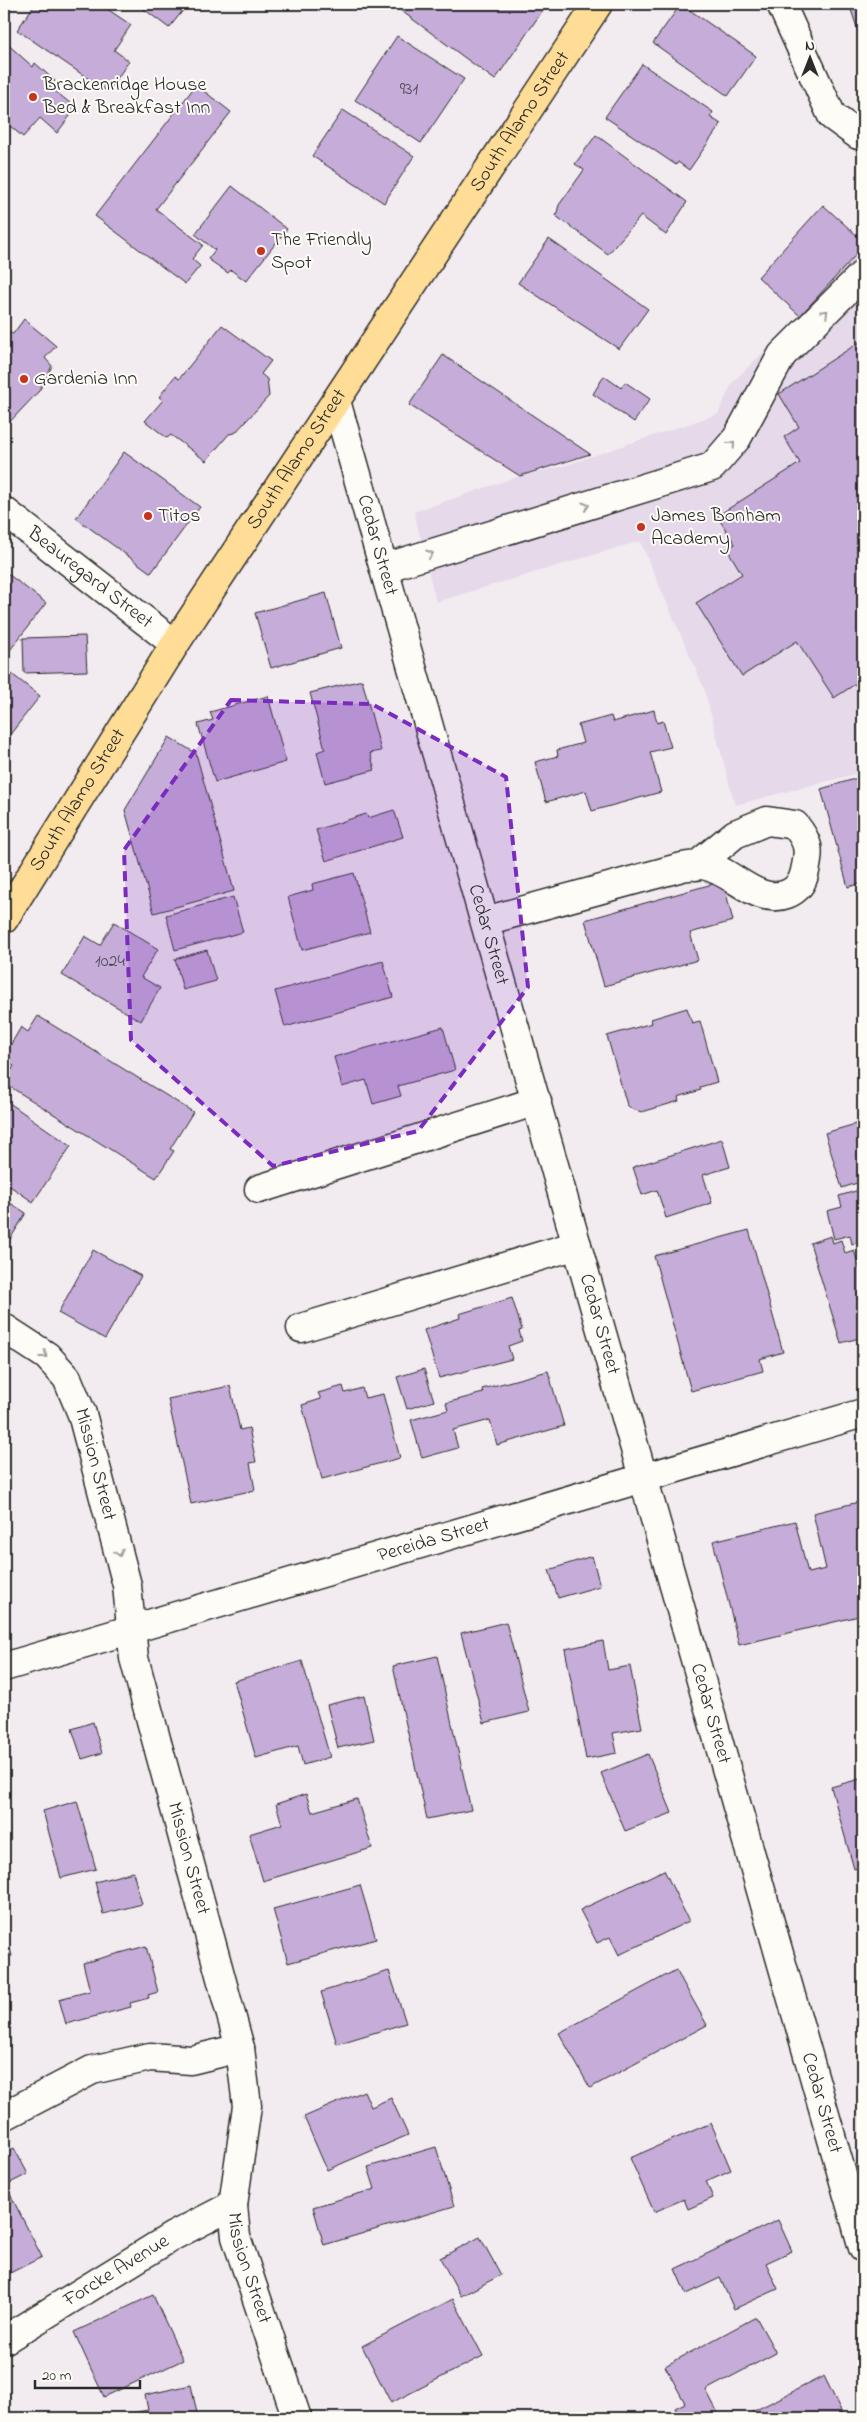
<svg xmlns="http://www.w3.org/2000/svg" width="867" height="2422" font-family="'Indie Flower',sans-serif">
<rect width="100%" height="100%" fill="#f2ecf1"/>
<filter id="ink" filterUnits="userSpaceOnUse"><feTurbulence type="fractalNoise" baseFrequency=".02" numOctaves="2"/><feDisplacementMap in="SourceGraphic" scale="10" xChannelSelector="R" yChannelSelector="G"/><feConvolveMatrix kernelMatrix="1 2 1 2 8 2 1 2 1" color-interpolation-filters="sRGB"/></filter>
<g filter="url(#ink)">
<path fill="#e5d9ea" d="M863,247V786L859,773L735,805L704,688L640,541L436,602L414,512L520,476L560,467L718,414L732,383L800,316Z"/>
<path fill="#c6acd9" stroke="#2b2b2b" d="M35,4H100L131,25L114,50L129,61L108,92L17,30Z
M137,4H188L169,28Z
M392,4H547L495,80Z
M681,4L756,56L728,96L653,43Z
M849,4H863V45Z
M397,36L464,79L421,143L355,100Z
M4,41L33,67L35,63L55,81L49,86L76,108L57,133L40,118L23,137L4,121Z
M642,64L713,112L710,117L721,124L689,170L678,162L676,165L605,117Z
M196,85L231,112L156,209L203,245L192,259L200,266L185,284L95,216Z
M343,110L414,156L384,203L312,156Z
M596,135L687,202L666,235L641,216L608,254L556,216L559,205L584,170L575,164Z
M232,186L287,229L246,281L231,270L228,273L208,259L215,250L195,234Z
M823,205L863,241V247L800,316L758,277Z
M549,239L648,309L619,349L518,283Z
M24,319L56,346L45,358L52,366L39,391L4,428V333L6,330L13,334Z
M222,325L271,361L261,374L267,379L269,396L235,433L229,434L206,461L171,435L167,438L145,421L163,400L159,397L175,376L179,379Z
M863,340V679L834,698L797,641L742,676L696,603L742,574L727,549L735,544L717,516L800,463L784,437L799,427L779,394Z
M443,355L590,454L520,476L409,405Z
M604,376L621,388L625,382L650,399L634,422L593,394Z
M124,452L200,507L151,573L76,518Z
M4,571L46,603L4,658Z
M326,593L341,648L271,668L255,613Z
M85,636L87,671L24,673L23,638Z
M4,668L40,696L5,741H4Z
M362,680L381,751L370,753L375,770L325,783L317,752L325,749L310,693Z
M268,696L286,762L215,782L198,724L213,720L210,712Z
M654,710L657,723L663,721L671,747L650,752L661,792L592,811L586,791L546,802L535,762L558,756L557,750L583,743L578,725L611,716L613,722Z
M169,737L192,751L195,750L234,891L154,913L125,810Z
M858,778L863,797V883L848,887L821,789Z
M394,810L403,837L326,861L316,830L366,814L368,818Z
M354,873L370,932L302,950L288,897L313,890L312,884Z
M723,881L733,921L690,933L698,960L604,986L585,920Z
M233,897L243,932L175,950L166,915Z
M114,922L158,949L141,977L160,988L141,1021L62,975L85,936L100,945Z
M207,950L216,981L183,990L175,959Z
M383,961L393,997L285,1027L275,991Z
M687,1008L692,1023L700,1021L717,1082L700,1087L701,1090L678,1097L679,1101L642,1112L632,1109L627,1105L607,1036L652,1023L651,1019Z
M38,1016L193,1112L170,1149L174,1151L156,1178L4,1083L14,1066L4,1059V1056L21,1027L28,1032Z
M443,1027L455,1070L398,1086L401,1096L373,1104L366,1080L342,1087L334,1057Z
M5,1100L71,1146L33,1202L4,1182Z
M859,1123L863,1138V1181L842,1188L825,1133Z
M722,1139L730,1167L703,1175L712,1203L666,1218L657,1190L642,1195L633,1167Z
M859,1190L863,1208V1241L852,1244L850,1235L834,1239L827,1211L842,1207L839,1196Z
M4,1199L26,1213L4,1249Z
M749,1230L783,1352L760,1359L763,1371L691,1391L654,1256Z
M831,1236L833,1243L841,1240L845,1253L854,1250L863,1280V1337L841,1343L810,1243Z
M93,1250L141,1276L105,1339L58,1313Z
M512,1298L522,1330L519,1331L522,1341L508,1346L512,1359L439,1378L424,1330L460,1318L459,1314Z
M424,1369L434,1401L407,1409L397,1377Z
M548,1371L564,1426L497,1445L490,1420L453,1430L458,1448L422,1458L411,1420L448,1410L446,1403L483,1393L482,1389Z
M230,1386L240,1430L249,1428L256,1462L250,1463L255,1490L191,1504L168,1399Z
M343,1386L345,1393L362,1388L365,1398L383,1394L400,1458L322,1479L302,1405L321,1399L318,1393Z
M863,1501V1615L739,1645L713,1541L795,1521L808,1573L826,1569L813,1513Z
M592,1556L600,1586L558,1598L549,1570Z
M506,1622L529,1712L484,1723L461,1633Z
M603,1641L608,1670L630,1666L642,1728L613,1733L617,1753L586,1759L565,1649Z
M437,1656L471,1810L427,1819L393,1666Z
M302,1661L330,1757L303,1765L298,1746L256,1758L234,1681Z
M364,1696L374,1740L338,1748L327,1705Z
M93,1722L102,1753L82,1759L72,1729Z
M648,1754L672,1813L625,1831L601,1773Z
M863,1778V1866L854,1869L831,1787Z
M306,1794L312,1812L357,1799L372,1848L263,1881L249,1834L282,1824L276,1804Z
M77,1801L96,1869L61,1878L43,1811Z
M664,1870L689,1921L619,1955L610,1937L597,1943L580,1910Z
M133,1872L142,1904L103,1914L95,1882Z
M360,1885L376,1939L288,1963L273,1909Z
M4,1928L12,1956L4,1959Z
M146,1946L158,1992L148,1995L149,1998L130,2003L131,2007L66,2024L59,1999L90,1991L83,1963Z
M676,1970L707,2025L590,2088L559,2033Z
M389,1971L406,2023L337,2044L321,1992Z
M364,2091L371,2107L391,2098L408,2135L327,2170L304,2117Z
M711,2123L731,2170L706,2181L713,2198L688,2209L684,2199L654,2212L630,2158Z
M436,2147L454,2206L324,2245L313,2207L375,2189L368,2167Z
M14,2148L28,2174L4,2186V2153Z
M8,2190L42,2257L4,2276V2192Z
M778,2220L792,2251L766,2263L778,2289L734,2309L720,2278L686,2294L675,2269Z
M480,2237L501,2275L461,2296L440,2258Z
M153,2295L183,2360L104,2397L74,2332Z
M453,2299L483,2356L391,2403L362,2346Z
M756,2317L776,2353L706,2390L719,2415L713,2418H680L675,2408L685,2403L665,2366Z
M824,2376L843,2415L836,2418H755L752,2412Z
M191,2385L198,2418H123L122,2415L148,2410L145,2395Z"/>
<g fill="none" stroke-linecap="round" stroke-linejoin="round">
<g stroke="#2b2b2b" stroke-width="31">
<g id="minor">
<path d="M781,4L832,116L858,135H863"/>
<path id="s1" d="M336,401L863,2248"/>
<path id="s2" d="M4,511L175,644"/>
<path d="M384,568L712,467L737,438L782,355L863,274"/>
<path d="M485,921L682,867C688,866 696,865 702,865C732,869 756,906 787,894C797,890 803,882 805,871C810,850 809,842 795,825L767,821L735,834L696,866"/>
<path d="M259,1189L537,1101"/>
<path id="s3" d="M4,1328L47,1356L67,1378L82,1414L127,1585L134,1658L240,2048L247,2106L233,2205L236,2237L297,2418"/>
<path d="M301,1328L577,1245"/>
<path id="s4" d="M4,1667L863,1413"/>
<path d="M4,2116L92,2070L150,2057L191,2060L240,2048"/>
<path id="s5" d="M4,2340L173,2236L233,2205"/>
</g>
</g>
<g stroke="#2b2b2b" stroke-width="31">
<g id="major">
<path id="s6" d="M4,919L175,644L598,4"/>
</g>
</g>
<use href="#minor" stroke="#fdfcf7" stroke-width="28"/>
<use href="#major" stroke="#ffdd96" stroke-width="28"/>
</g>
<defs><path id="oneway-chevron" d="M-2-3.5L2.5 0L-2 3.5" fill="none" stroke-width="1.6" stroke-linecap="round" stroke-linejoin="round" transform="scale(1.25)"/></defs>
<g stroke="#9e9e9b">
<use href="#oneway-chevron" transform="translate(825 313) rotate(-45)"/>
<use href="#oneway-chevron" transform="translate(732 444) rotate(-50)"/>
<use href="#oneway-chevron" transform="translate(586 506) rotate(-17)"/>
<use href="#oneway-chevron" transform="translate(430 554) rotate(-17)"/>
<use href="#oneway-chevron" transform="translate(44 1355) rotate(38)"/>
<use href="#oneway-chevron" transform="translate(119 1553) rotate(75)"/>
</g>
</g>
<path fill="#7b2cbf" fill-opacity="0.2" stroke="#7b2cbf" stroke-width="4" stroke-dasharray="10 6" stroke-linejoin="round" d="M231,700L372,704L506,777L528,987L418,1131L273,1166L131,1040L124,850Z"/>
<g fill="#c8321e" stroke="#fdfcf7" stroke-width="2">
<circle cx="33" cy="97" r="5"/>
<circle cx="261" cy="251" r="5"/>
<circle cx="24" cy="379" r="5"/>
<circle cx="148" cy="516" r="5"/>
<circle cx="641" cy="527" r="5"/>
</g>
<g text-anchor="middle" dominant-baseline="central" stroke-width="4" stroke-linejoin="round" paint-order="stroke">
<g font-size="18" fill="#524b56">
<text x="409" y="90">931</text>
<text x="110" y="962">1024</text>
</g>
<g font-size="20" fill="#2b2b2b" stroke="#fdfcf7" text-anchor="start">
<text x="43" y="85">Brackenridge House<tspan x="43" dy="23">Bed &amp; Breakfast Inn</tspan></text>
<text x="271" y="240">The Friendly<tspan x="271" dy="23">Spot</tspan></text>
<text x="34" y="379">Gardenia Inn</text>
<text x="158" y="516">Titos</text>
<text x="651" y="516">James Bonham<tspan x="651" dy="23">Academy</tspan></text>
</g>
<g font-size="20" fill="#2b2b2b" stroke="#fdfcf7">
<text stroke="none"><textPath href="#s6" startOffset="950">South Alamo Street</textPath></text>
<text stroke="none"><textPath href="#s6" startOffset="545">South Alamo Street</textPath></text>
<text stroke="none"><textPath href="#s1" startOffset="150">Cedar Street</textPath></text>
<text stroke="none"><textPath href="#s2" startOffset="109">Beauregard Street</textPath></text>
<text stroke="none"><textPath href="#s6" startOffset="140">South Alamo Street</textPath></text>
<text stroke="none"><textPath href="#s1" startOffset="555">Cedar Street</textPath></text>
<text stroke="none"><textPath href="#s1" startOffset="960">Cedar Street</textPath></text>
<text stroke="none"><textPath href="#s3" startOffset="172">Mission Street</textPath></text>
<text stroke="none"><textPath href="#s4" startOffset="448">Pereida Street</textPath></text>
<text stroke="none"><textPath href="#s1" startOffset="1365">Cedar Street</textPath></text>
<text stroke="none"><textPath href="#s3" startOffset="578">Mission Street</textPath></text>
<text stroke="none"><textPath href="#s1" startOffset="1770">Cedar Street</textPath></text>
<text stroke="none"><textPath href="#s3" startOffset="998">Mission Street</textPath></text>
<text stroke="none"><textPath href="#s5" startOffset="132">Forcke Avenue</textPath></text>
</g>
</g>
<rect width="867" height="2422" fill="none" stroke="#fdfcf7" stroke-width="20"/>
<rect x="10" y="10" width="847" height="2402" fill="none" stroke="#2b2b2b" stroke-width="2" filter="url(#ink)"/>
<g transform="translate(810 58)" stroke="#fdfcf7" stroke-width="4" paint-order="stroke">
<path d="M0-4L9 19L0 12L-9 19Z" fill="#2b2b2b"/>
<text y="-8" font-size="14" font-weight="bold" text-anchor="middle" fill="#2b2b2b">N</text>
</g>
<path d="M35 2380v8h105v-8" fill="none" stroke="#2b2b2b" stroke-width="2.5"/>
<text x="42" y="2380" font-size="15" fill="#2b2b2b" stroke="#fdfcf7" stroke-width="4" paint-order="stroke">20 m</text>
</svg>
